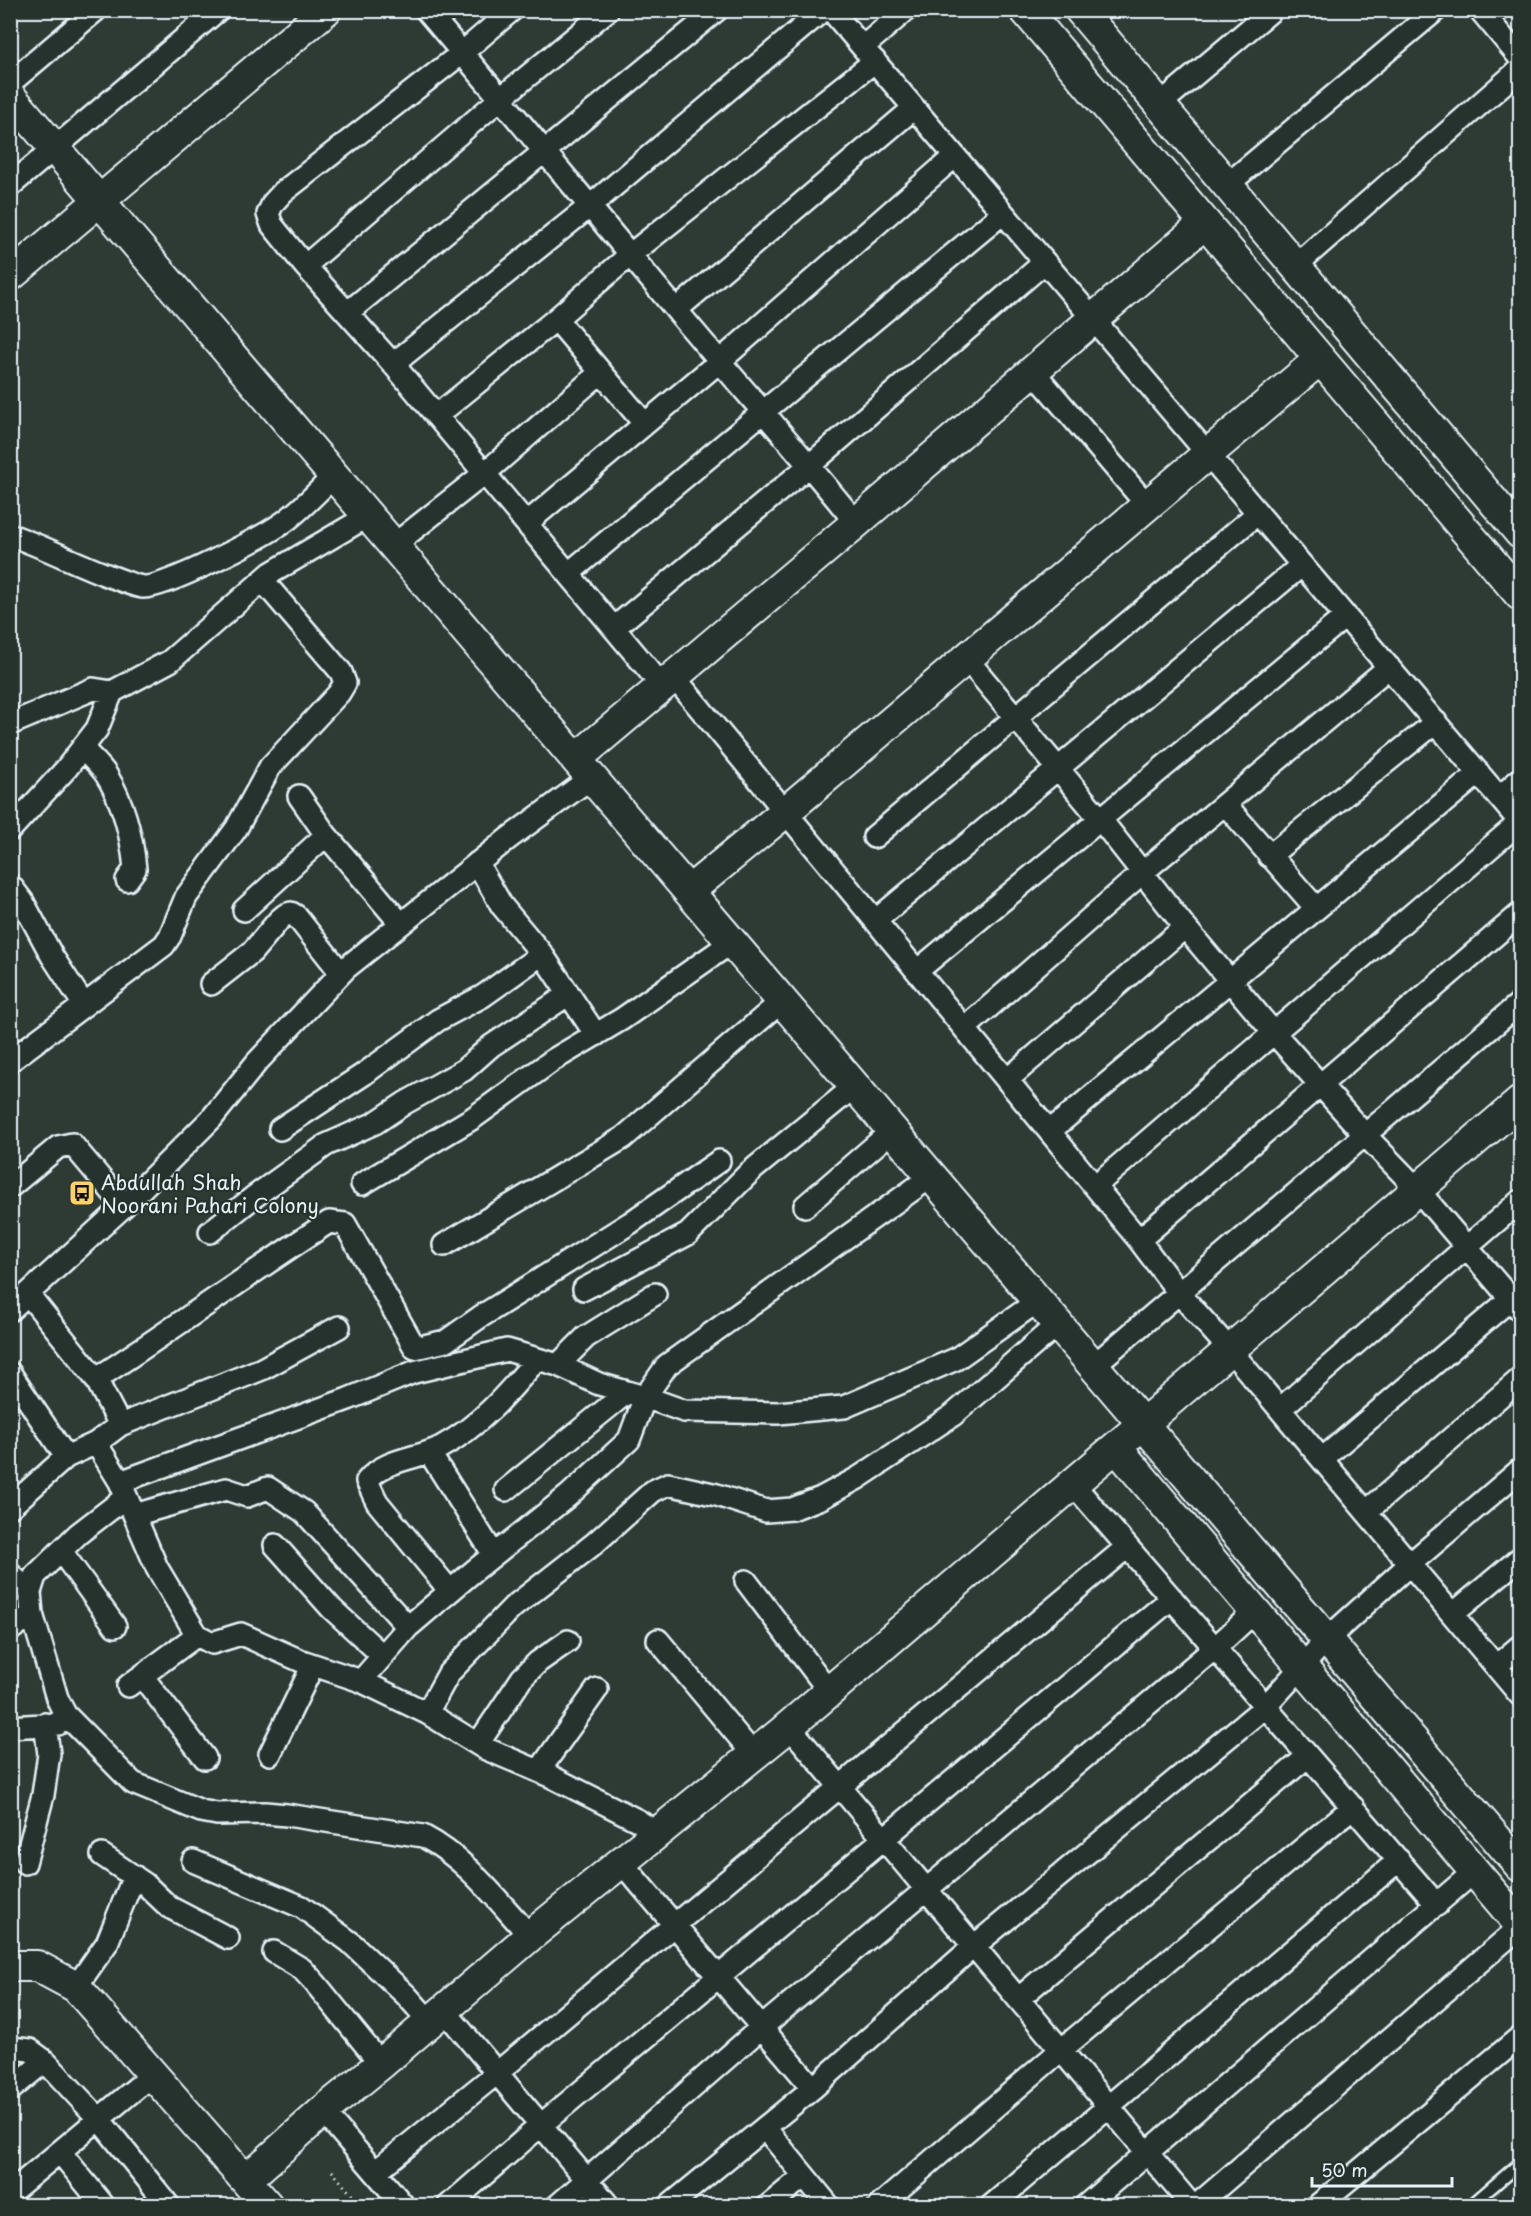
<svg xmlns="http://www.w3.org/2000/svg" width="1531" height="2216" font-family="'Playpen Sans',sans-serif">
<rect width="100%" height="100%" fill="#2e3b35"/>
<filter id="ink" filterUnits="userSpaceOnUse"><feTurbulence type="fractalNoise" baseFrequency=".0167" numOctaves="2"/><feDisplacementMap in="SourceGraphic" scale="12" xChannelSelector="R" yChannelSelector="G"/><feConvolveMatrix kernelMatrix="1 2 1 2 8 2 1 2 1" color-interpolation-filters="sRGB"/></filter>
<g filter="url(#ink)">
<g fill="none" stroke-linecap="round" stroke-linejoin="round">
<g stroke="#e8f1f8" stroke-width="15">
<path id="lane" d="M1470,2206L1520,2163"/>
</g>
<g stroke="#e8f1f8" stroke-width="26">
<path id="street" d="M426,10C511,110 593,211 677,311C736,382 798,450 856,523
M512,10L462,53L283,192L273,203L268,214L272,225L305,266L393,364L663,687
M831,10L1520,822
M1480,10L1520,58
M863,47L906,10
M10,83L96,10
M1159,105L1272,10
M1227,185L1436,10
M10,186L218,10
M305,266L501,98L608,10
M1295,266L1520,69
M676,310L914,108
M347,313L717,10
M556,319L644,423
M393,364L589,207L823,10
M1033,371L1147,505
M436,416L556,319L631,254L875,61
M527,523L720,361L955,156
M10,535C45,547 77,564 112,577C122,580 133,586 143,587C164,589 263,537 284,522C302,509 318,491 334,476
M394,545L485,473L601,372
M569,573L1003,213
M614,628L810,465L1045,262
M966,658L1101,820L1185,927L1274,1033L1365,1135L1418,1190L1520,1310
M674,677L1139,1240L1179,1293L1230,1350L1520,1695
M10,724L93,689L112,692L170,661L271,573L368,516
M82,748C90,757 101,766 107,776C124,804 132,837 135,869L127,880
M299,796L326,835L401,924
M1500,797L1520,779
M1225,804L1315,907
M10,830L66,769L97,729L112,692
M874,837L1258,513
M1269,856L1436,722
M477,863L502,906L542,954L596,1035
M10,885L23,902L52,956L84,1005
M244,910L326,835
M875,921L1302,565
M917,971L1346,616
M211,984L252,952L279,920L285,915L291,913L296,916L341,973
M965,1028L1143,872L1389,667
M10,1061L164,945L170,936L186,897L236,829L270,767L339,693L345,683L341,672L263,581
M1007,1080L1185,927
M280,1129L364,1074L438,1020L483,996L542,954
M1050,1131L1479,773
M362,1184L473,1118L553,1060L622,1019L732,942
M1095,1186L1520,822
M10,1187L58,1147L72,1144L124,1206
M805,1206L893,1130
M210,1232L255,1196L326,1145L375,1123L405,1103L464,1070L491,1046L569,994
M1139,1240L1520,914
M444,1245L623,1138L782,1001
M584,1289L688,1234L750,1172L855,1086
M28,1294L96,1379L120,1425
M10,1310L124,1206L212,1118L257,1062L346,968L509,838L592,777
M558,1365L586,1337L655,1294
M1093,1366L1520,1003
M10,1373L66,1457
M96,1379C175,1328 250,1273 329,1222L345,1224L415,1348L446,1341L480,1317L630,1223L719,1161
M1280,1409L1520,1201
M96,1443L120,1482L157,1568L197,1635L212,1643L241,1634L299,1660L361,1681L427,1713L484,1748L550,1776L637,1820L657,1833
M429,1452L494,1555
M1322,1459L1520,1291
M120,1482L348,1399L414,1372L507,1350L558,1365L599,1384L645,1397L684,1411L778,1413L844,1407L956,1359L1038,1301
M1073,1484L1437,1905
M506,1490L626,1393
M126,1497L78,1534L35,1576L30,1592L32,1614L57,1698L65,1714L133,1783L201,1811L217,1814L265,1813L287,1815L423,1836C467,1859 497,1900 530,1936
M10,1507L66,1457L96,1443L120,1425L262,1369L339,1327
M1366,1512L1520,1379
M134,1515L226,1489L247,1496L268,1488L304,1512L408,1627
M275,1545L332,1609L383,1656
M61,1551L115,1626
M10,1574L30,1592
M746,1581L829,1691
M450,1591L377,1502L367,1481C383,1459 418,1459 441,1447C480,1426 508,1393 536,1360
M1453,1614L1520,1558
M10,1630L32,1614
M658,1640L754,1755
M1496,1666L1520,1646
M142,1676L205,1758
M361,1681L408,1627L475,1570L568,1496L629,1440L645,1397L667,1365L932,1176
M128,1686L197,1635
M427,1713L449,1673L513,1607L595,1543L653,1491L668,1484L717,1495L766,1511L792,1509L821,1498L858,1478L953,1415L1058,1324
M789,1726L1192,2206
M10,1727L58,1724
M478,1744L522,1678L538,1662L568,1641
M270,1754L313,1665
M539,1771L597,1689
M102,1855L145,1884L169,1907L228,1938
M193,1861L302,1907L350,1942L406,1995L430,2022
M621,1862L813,2088
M25,1863L43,1795L49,1754L45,1724
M274,1952L302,1969L315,1983L381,2064
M76,1987L107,1943L134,1876
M1018,1999L1308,1756
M444,2010L609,2206
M10,2048L30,2050L45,2061L99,2119L169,2206
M10,2090L45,2061
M323,2111L404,2206
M765,2128L829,2206
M60,2152L104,2206
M375,2172L497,2073L1127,1547
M10,2193L153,2074
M448,2206L541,2125L1172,1598
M557,2206L762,2027L1215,1648L1255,1611
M669,2206L813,2088L974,1946L1266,1706L1327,1639L1410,1564L1520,1470
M768,2206L804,2176
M879,2206L1061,2050L1353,1807
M991,2206L1399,1860
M1085,2206L1475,1871
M1196,2206L1520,1927
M1317,2206L1520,2037"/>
</g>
<g stroke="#e8f1f8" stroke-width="34">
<path id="secondary" d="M1025,10L1520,595
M1080,10L1520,533
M10,96L1520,1866
M10,276L326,10
M576,759L856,523L1205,223
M689,891L778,818L1320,359
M1116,1447L1520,1925
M10,1966H37L76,1987L268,2206
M246,2180L323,2111L381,2064L530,1936L782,1732L1520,1102"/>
</g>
<path stroke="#e8f1f8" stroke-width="3" stroke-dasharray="1.5 4.5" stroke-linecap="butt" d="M332,2171L361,2206"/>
<use href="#lane" stroke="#26332d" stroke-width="10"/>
<use href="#street" stroke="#26332d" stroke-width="21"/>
<use href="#secondary" stroke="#26332d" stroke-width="30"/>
</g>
</g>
<defs>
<g id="bus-square" transform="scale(1.35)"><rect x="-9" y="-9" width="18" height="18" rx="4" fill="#ffd166" stroke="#26332d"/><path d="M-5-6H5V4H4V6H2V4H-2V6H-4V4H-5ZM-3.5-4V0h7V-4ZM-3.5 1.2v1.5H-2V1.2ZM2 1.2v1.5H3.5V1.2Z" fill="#111"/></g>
</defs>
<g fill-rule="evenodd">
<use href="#bus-square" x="82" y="1193"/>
</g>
<g text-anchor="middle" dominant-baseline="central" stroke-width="4.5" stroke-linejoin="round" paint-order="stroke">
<g font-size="20" fill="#e8f1f8" stroke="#26332d" text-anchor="start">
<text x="101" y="1182">Abdullah Shah<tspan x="101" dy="23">Noorani Pahari Colony</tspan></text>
</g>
</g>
<rect width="1531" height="2216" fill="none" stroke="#26332d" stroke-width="36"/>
<rect x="18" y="18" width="1495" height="2180" fill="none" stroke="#e8f1f8" stroke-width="2" filter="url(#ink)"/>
<path d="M1312 2177v9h140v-9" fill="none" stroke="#e8f1f8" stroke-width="3"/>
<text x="1321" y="2177" font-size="18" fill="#e8f1f8" stroke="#26332d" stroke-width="4.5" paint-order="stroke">50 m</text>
</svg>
